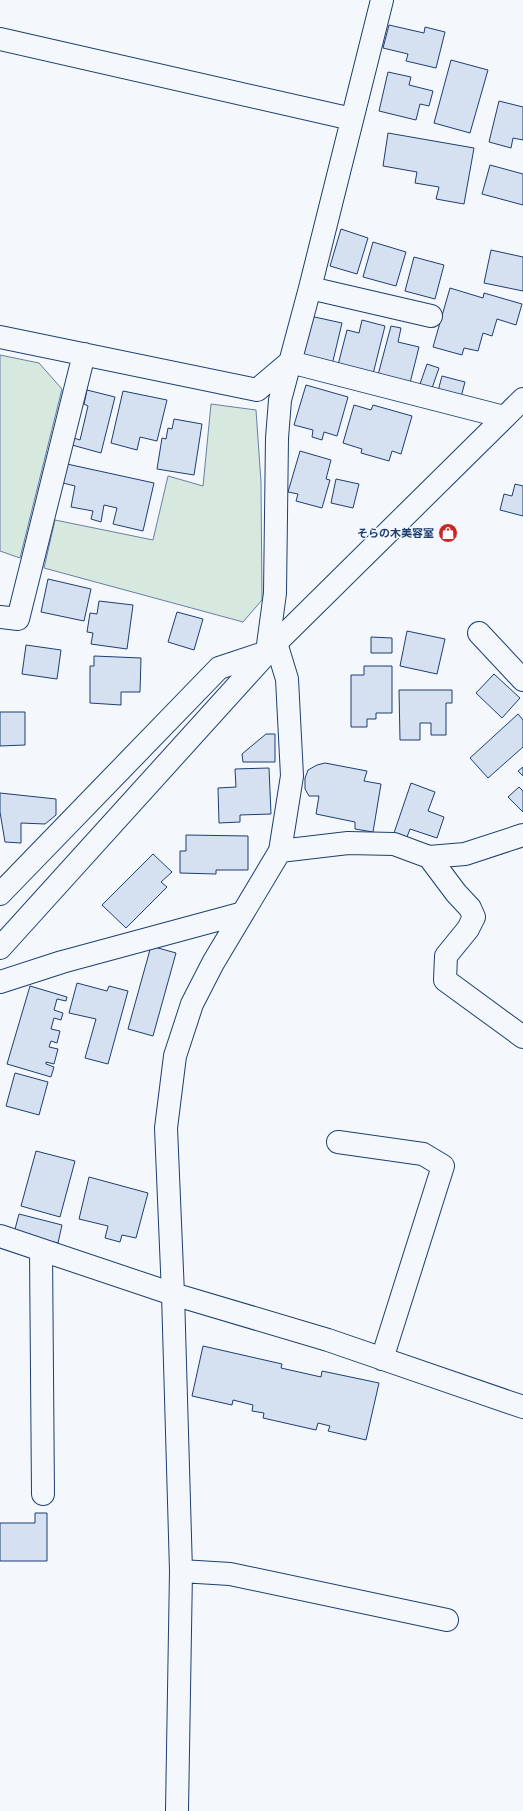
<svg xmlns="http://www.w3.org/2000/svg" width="523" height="1811" font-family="Rubik,'Noto Sans JP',sans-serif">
<rect width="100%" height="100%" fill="#f4f7fb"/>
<path fill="#d7e8df" stroke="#687fa3" d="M0,355L39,363L62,389L20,558L0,551Z
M211,404L256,410L261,482L262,600L243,622L44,568L55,520L153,540L168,476L203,486Z"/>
<path fill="#d5e0f0" stroke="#1d3f73" d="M389,25L424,33L425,27L445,32L436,68L406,61L408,54L383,48Z
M451,60L488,70L470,133L434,123Z
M388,72L411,77L409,85L433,91L429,106L420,104L416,120L379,111Z
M499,101L523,107V140L513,138L511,148L489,142Z
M388,133L474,148L464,204L436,199L439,187L415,183L417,172L383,166Z
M490,165L523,174V205L482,194Z
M341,229L368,238L357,274L330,266Z
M373,242L406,252L396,286L363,277Z
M491,250L523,257V291L484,283Z
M414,257L444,265L435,299L405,291Z
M450,288L483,298L484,293L522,304L516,325L497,319L492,336L483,333L478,351L464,348L462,355L433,347Z
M310,316L342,323L332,365L304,360L300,351Z
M362,320L385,326L373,374L338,365L347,330L359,333Z
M391,326L401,328L398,342L419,347L410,383L378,375Z
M427,364L439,368L430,394L418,390Z
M442,376L465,382L461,397L438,391Z
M306,385L348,397L337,436L324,432L322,440L312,437L313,430L294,425Z
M87,390L115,397L101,453L72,445L74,438L80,440L88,406L84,404Z
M123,391L167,400L157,441L140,437L137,450L111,443Z
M354,405L371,410L373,405L412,416L401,454L392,451L389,461L361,453L362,449L343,443Z
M174,419L202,424L194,475L157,469L162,438L166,439L168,428L172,429Z
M300,451L331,460L326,479L330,480L322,508L296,501L298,494L288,492Z
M67,464L154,483L143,531L113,524L117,508L104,505L101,522L91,519L93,511L71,507L75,486L63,483Z
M336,479L359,484L353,508L331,503Z
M515,484L523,486V516L500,510L504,494L512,496Z
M48,579L91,589L84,621L41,612Z
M99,601L133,605L127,649L91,644L93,633L87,632L90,613L97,614Z
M177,612L203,619L194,650L168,642Z
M407,631L445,639L437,674L400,666Z
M371,637L392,638V653H371Z
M26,645L61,650L57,679L22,674Z
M94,656L141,658L140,692H121V705L90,703V666H94Z
M364,666H392V713H376V719H367V727H351V675H364Z
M494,674L520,698L502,718L476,693Z
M399,690H452V703H446V735H431V723H420V740H400Z
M0,712H25V745L0,746Z
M518,714L523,720V747L488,778L470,758Z
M266,734H275V762H243L242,754Z
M325,763L367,771L364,781L381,784L373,832L355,829V822L316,814L319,796H309L305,789V778L308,770L317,765Z
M523,767V776L518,771Z
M269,768L271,814L240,815V822L219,823L218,788L236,787L235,769Z
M411,783L435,792L428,811L444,817L437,838L410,829L407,837L394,833Z
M519,787L523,791V812L508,797Z
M0,793L56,799V815L45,824L21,823V843L5,842L0,812Z
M186,835L248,836V870H216V874L180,873V851H186Z
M153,854L172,872L161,882L167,887L126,928L102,905Z
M151,946L176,953L153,1036L128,1029Z
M77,983L107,991L109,986L128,991L108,1064L85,1058L96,1019L69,1013Z
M30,986L67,997L66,1001L57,999L54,1010L63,1013L61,1020L54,1018L51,1029L60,1031L57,1043L51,1041L49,1047L58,1049L54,1064L46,1062V1064L54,1067L51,1077L7,1064Z
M15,1073L48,1082L39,1115L6,1106Z
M36,1151L75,1161L60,1217L21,1206Z
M89,1177L148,1193L136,1238L122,1235L120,1242L105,1238L108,1226L79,1219Z
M19,1214L62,1225L58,1243L14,1233Z
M203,1346L282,1364L281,1368L321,1377L322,1371L379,1383L366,1440L328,1431L330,1426L318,1423L316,1430L263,1418L264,1413L252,1411L253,1405L233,1400L232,1405L192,1396Z
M35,1513H47V1561H0V1523H35Z"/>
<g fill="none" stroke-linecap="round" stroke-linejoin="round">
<g stroke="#1d3f73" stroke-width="24">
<path id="street" d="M0,39L352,119
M310,288L431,316
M0,337L257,390L290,362L504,417
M0,617L18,619L84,354
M479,633L523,680
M280,851L348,843L394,844L429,857L465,854L523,835
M429,857L456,893L470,908L474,917L468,929L446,956L445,980L523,1037
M0,894L219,668L267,652L275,593L277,438L280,400L310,288L382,0
M0,982L62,962L243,913
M338,1142L423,1154L443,1166L382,1359
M0,1236L173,1294L328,1340L523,1407
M41,1251L43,1494
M181,1571L230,1574L447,1620
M177,1811L181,1571L173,1294L166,1128L175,1056L192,1004L213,963L280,851L292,776L287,679L276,643"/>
</g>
<g stroke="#1d3f73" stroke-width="24">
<path id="secondary" d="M0,948L276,643L523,399"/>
</g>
<use href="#street" stroke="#f4f7fb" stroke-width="22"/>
<use href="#secondary" stroke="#f4f7fb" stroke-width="22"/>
</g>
<defs>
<g id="shop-disc" transform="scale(1)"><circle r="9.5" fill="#c62828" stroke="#f4f7fb"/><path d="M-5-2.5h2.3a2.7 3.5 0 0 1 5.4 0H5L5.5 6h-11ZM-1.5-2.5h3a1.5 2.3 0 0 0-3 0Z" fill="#fff"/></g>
</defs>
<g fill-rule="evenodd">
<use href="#shop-disc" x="448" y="533"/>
</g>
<g text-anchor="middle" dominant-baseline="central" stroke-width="3" stroke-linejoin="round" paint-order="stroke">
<g font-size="11" font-weight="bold" fill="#1d3f73" stroke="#f4f7fb" text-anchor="end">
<text x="434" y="533">そらの木美容室</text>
</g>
</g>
</svg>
